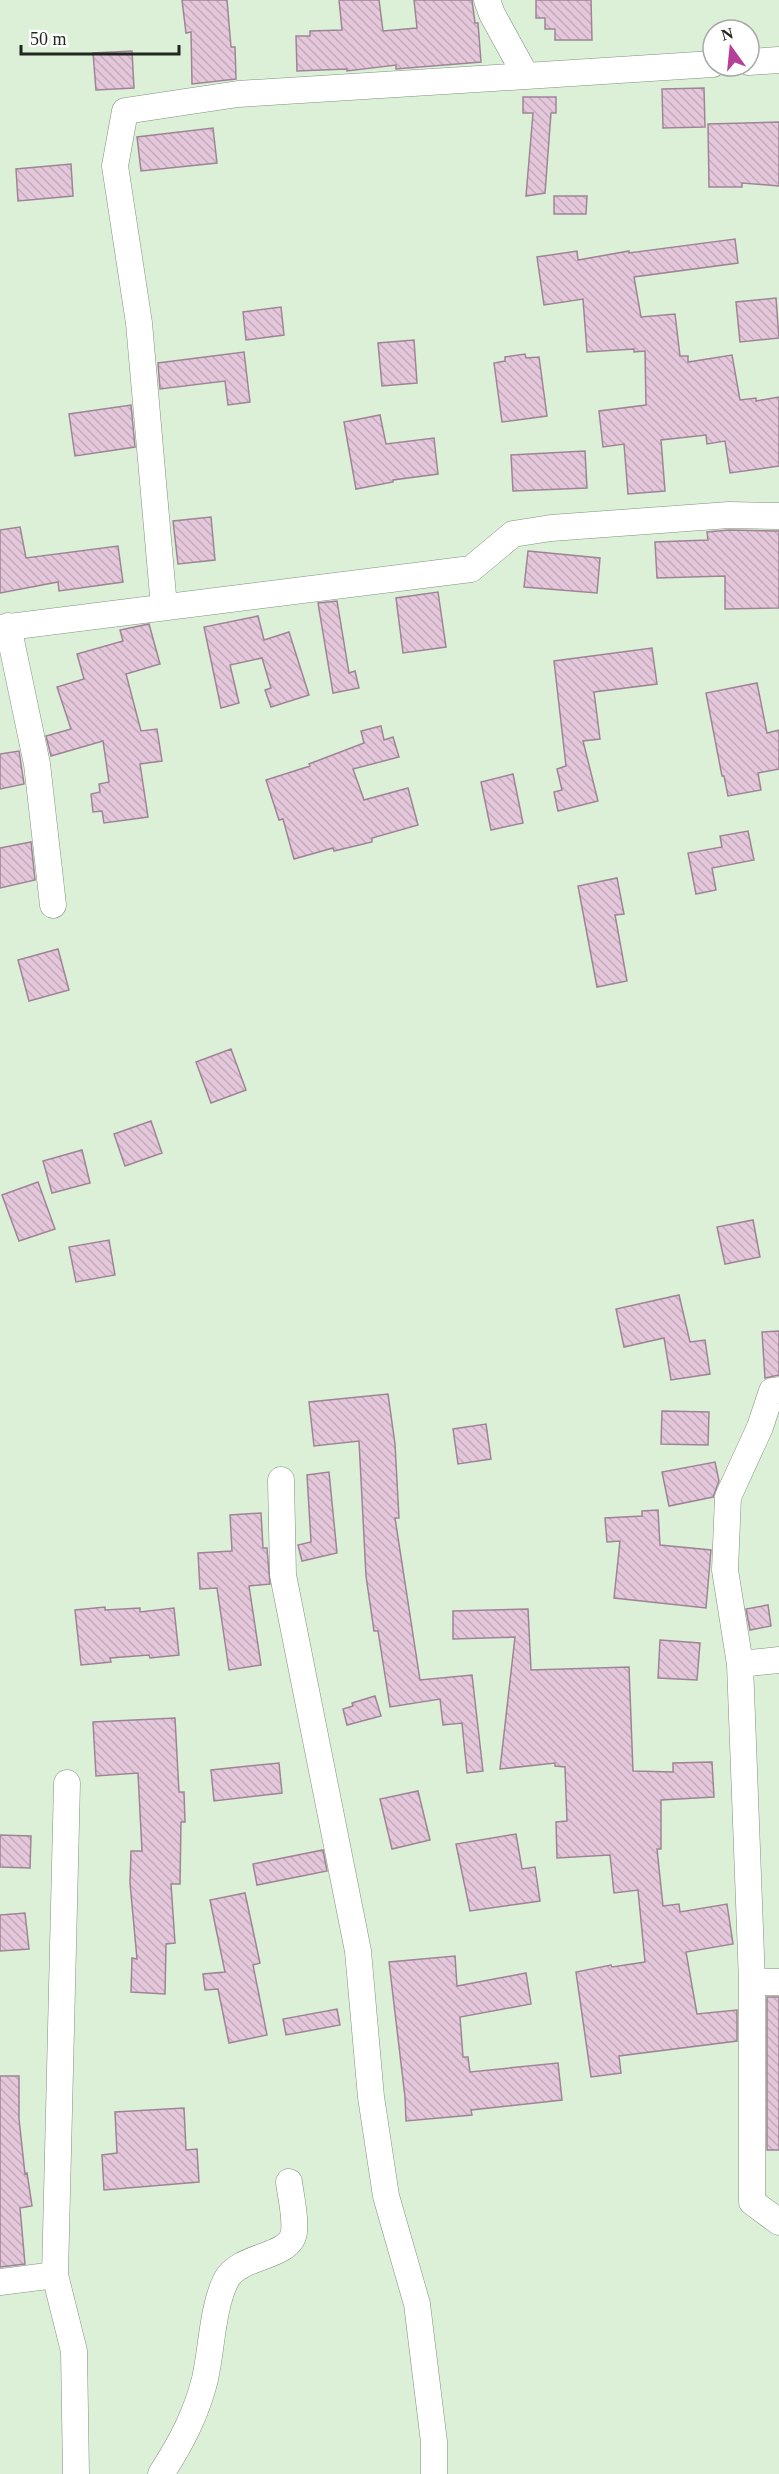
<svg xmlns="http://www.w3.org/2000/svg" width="779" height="2474" font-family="'Times New Roman',serif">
<defs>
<pattern id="building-back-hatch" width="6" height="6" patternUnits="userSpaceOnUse" patternTransform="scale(1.5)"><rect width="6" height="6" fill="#e5c7db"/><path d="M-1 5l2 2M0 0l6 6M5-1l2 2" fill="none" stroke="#c4abbc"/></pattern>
</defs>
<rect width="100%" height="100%" fill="#dcf0d8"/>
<path fill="url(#building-back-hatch)" stroke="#9e8596" stroke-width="1.5" d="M182,0H227L231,47H235L236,79L192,84L191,32L186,33Z
M339,0H379L383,31L417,28L414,0H472L475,23H478L481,62L396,69V65L347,71V69L297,71L296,36H310V31L342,30Z
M536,0H591L592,40H555V29H545V18H536Z
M132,51L134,88L96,90L93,53Z
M704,88L705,127L663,128L662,89Z
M523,97H556V113H551L545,193L526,196L533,113H523Z
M779,122V186L742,183V187H709L708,124Z
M213,128L217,163L141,171L137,137Z
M71,164L73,196L18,201L16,169Z
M554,196H587L586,214H554Z
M735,239L738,263L634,277L641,317L675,314L680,356H688V362L732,355L740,400L756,398V401L779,397V466L730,473L725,441L707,444L706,435L661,440L665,491L628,494L624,444L603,447L599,411L646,405L645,351L634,352V349L587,352L583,299L544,305L537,257L577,251L578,260L629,251V253Z
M776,298L779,338L740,342L736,302Z
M281,307L284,335L246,340L243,312Z
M414,340L417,383L382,386L378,343Z
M244,352L250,402L228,405L225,381L160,389L158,363Z
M525,354L526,358L539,357L547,416L502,422L494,363L505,361V357Z
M131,405L135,447L75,456L69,414Z
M380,415L386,444L434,438L438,474L393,480V482L356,489L344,422Z
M585,451L587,488L513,491L511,455Z
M211,517L215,560L178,564L173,521Z
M20,527L26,558L118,546L123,582L59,591L58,582L0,593V530Z
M729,530L779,531V608L725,609V576L657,578L655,542L708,540L707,532Z
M528,551L600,558L597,593L524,587Z
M438,592L446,647L403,653L396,598Z
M337,601L349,673L355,671L359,688L333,693L318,603Z
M258,616L264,640L289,632L309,695L271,707L265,690L271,688L262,658L230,665L239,703L221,708L204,627Z
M149,624L160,664L126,674L141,731L157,729L162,761L140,764L148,817L104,823L102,811L93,812L91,794L100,792L99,784L109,782L103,741L51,756L46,736L71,729L57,687L84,679L77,654L123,641L120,630Z
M652,648L657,684L594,692L600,739L583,741L598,801L558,811L554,792L562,790L557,769L566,766L554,661Z
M757,683L767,733L779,730V769L758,773L761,790L728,796L724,776H722L706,693Z
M381,726L384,740L393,737L399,757L353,769L364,800L408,788L418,825L372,838V842L334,851L333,848L294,859L283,819L279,820L266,780L310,766L309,764L364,743L361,731Z
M19,751L24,784L0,789V754Z
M513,774L523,823L491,830L481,782Z
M748,831L754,860L712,868L716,890L696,894L688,853L722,847L720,836Z
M31,842L35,880L0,888V848Z
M617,878L624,914L615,915L627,981L597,987L578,886Z
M58,949L69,990L29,1001L18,960Z
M231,1049L246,1090L211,1103L196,1062Z
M151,1121L162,1153L125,1166L114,1134Z
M82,1150L90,1183L52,1193L43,1161Z
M38,1182L55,1229L19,1241L2,1195Z
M753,1220L760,1257L725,1264L717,1227Z
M109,1240L115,1275L76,1282L69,1247Z
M679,1295L690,1342L705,1340L710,1374L671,1380L664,1338L624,1347L616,1309Z
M779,1331V1375L765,1378L762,1332Z
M388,1394L395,1444L399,1518H395L420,1680L472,1675L483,1771L467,1773L462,1723L443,1725L440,1699L390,1707L378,1631H374L366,1576L359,1441L314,1446L309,1402Z
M662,1411L709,1412L708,1445L661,1444Z
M486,1424L491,1459L458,1464L453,1429Z
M715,1462L719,1481L713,1497L669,1506L662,1472Z
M329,1472L337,1553L302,1561L298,1545L311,1542L307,1475Z
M658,1510L660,1545L711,1550L706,1608L614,1598L620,1541L607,1542L605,1518L642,1516V1511Z
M261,1513L263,1548H267L270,1584L249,1586L261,1665L229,1670L217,1588L200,1589L198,1553L232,1551L230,1515Z
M768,1605L771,1626L750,1630L746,1609Z
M105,1607V1610L140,1608V1612L174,1608L179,1655L150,1658L149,1655L110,1658L111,1662L81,1665L75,1610Z
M528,1609L531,1670L629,1667L633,1771L673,1772V1763L712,1762L714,1797L661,1800V1849H657L663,1906L679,1904L680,1912L727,1904L733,1944L686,1952L697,2014L737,2010V2041L619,2056L621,2073L591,2077L576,1972L611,1965L612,1967L645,1962L638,1890L614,1893L610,1855L557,1858L556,1822L567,1821L565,1767L555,1766V1763L500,1769L515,1637L453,1639V1611Z
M660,1640L700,1643L697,1680L658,1678Z
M375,1696L381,1716L347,1725L343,1709L353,1706L352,1703Z
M175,1718L179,1792H184L185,1822H181L180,1884H171L175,1943L166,1944L165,1994L131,1992L132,1958L137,1959L130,1883L131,1851H142L138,1773L96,1776L93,1722Z
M279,1763L282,1793L214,1801L211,1770Z
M418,1791L430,1840L392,1849L380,1799Z
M516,1834L522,1869L535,1867L540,1901L470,1911L456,1844Z
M0,1835L31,1836L30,1868L0,1867Z
M323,1850L327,1871L257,1885L253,1864Z
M245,1893L260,1963L253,1965L267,2035L229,2043L218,1989L205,1990L203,1974L225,1972L210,1900Z
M25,1913L29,1949L0,1951V1915Z
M455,1956L457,1986L526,1973L531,2004L460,2017L463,2057H468L470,2072L558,2063L562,2100L471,2110L472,2115L406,2121L405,2097L389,1962Z
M767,1997H779V2150H767Z
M337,2009L340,2025L286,2035L283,2019Z
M0,2076H19V2119L25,2174L27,2173L32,2206L20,2208L25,2264L0,2267Z
M184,2108L186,2150L197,2149L199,2182L104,2190L102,2155L117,2153L115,2112Z"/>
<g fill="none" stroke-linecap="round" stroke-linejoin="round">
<g stroke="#7f927c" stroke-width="27">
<path id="minor" d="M487,0L492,14L526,76L713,64
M749,62L779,60
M164,607L139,323L115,166L125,111L238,94L526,76
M8,626L37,764L53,905
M0,628L471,569L513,534L551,528L729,515L779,516
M779,1390L772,1391L760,1427L728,1497L725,1570L740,1664L743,1743L752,1982V2202L779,2222
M281,1480L283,1575L358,1951L371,2097L386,2196L417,2304L434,2442V2474
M740,1664L779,1660
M67,1783L55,2275L74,2351L76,2474
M752,1982H779
M0,2282L55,2275
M161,2474C181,2443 196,2415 205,2379C212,2348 212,2309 226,2280C240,2254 291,2258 294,2232C296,2217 291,2198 289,2182"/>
</g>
<use href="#minor" stroke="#fff" stroke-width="26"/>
</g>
<g transform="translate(731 48) rotate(345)"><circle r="28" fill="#ffffff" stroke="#a6a9a5" stroke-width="1.5"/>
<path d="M0-4.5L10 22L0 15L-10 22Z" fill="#b44099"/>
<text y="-9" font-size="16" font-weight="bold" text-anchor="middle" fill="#20271e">N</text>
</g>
<path d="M21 45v9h158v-9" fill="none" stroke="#20271e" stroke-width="3"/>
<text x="30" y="45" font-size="18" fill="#20271e" stroke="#ffffff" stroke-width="4.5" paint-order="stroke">50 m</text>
</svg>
